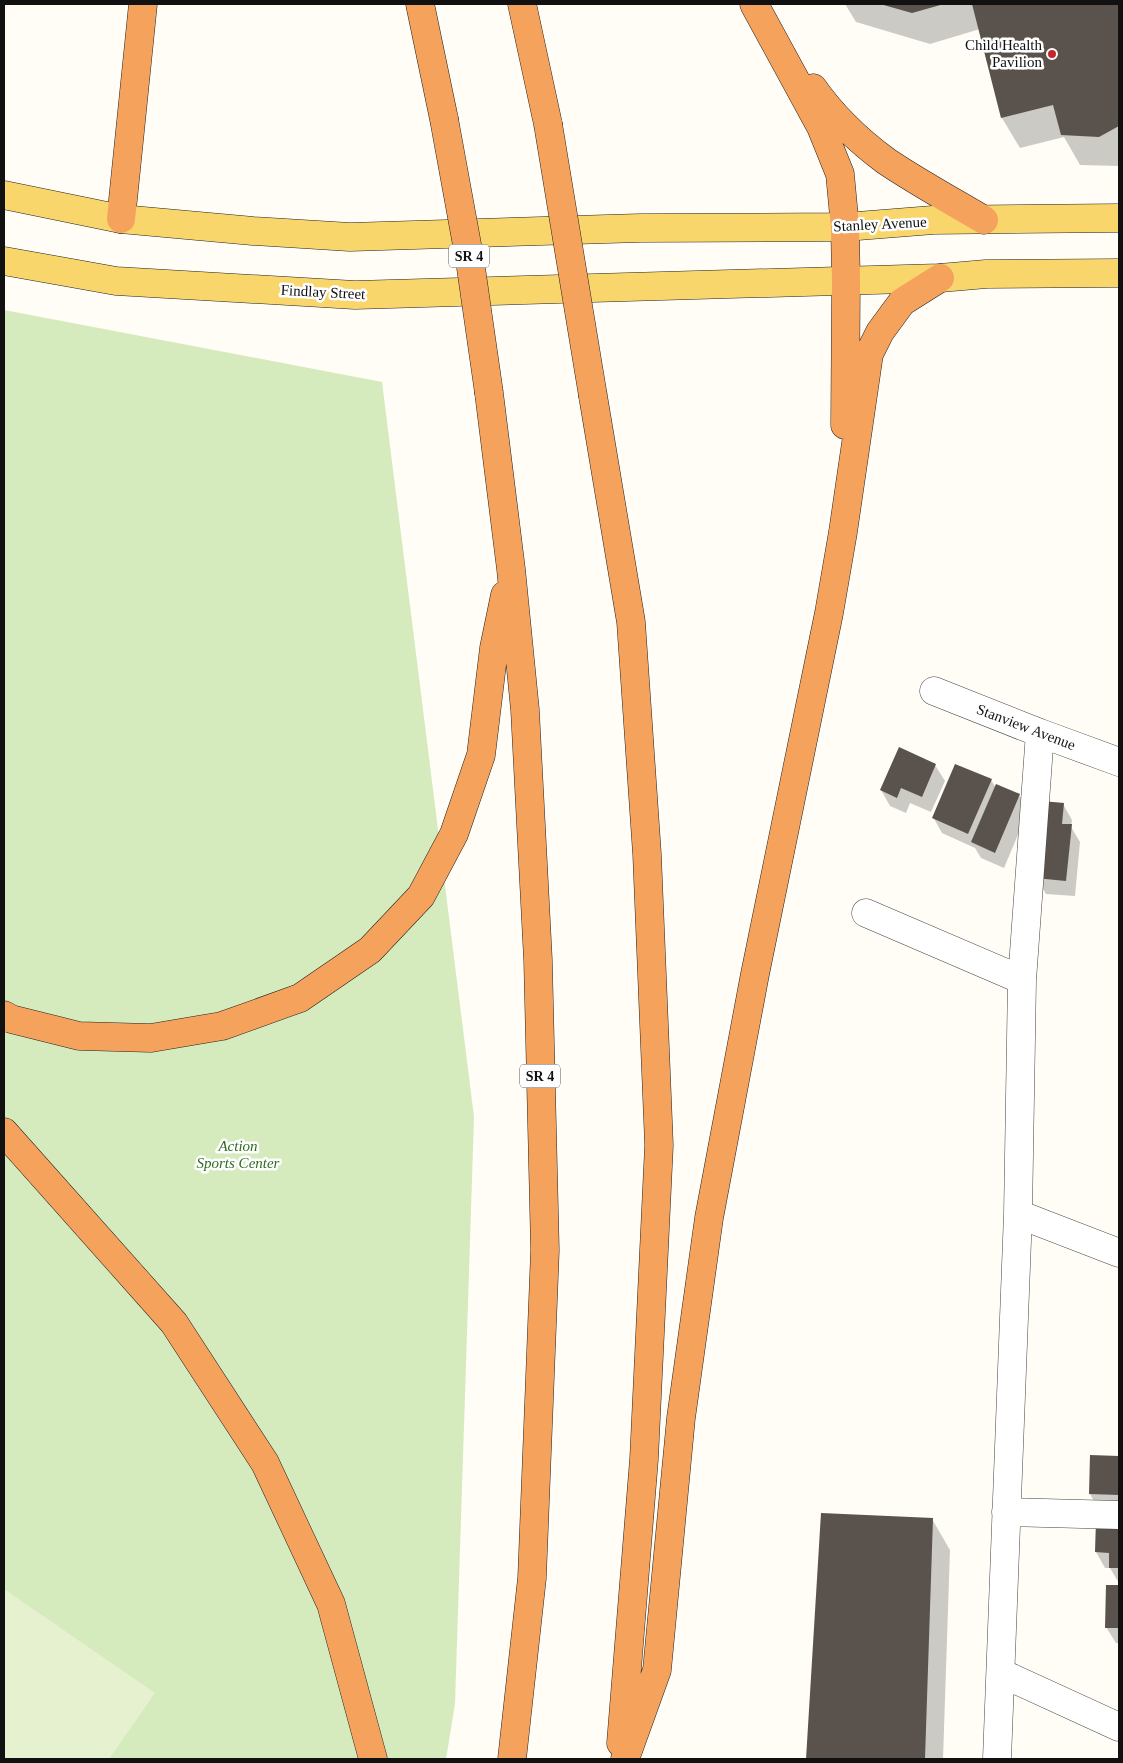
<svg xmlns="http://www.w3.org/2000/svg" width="1123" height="1763" font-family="Georgia,serif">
<rect width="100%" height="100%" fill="#fffdf5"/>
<path fill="#d5ebbd" d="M4,310L382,382L474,1117L455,1704L446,1759H4Z"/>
<path fill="#e6f2cf" d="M4,1589L155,1693L109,1759H4Z"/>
<path fill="#0003" d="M845,4H1119V166L1080,165L1064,137L1020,148L1002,118L980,29L930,44L856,22Z
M935,765L945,781L931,812L910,803L906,813L890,806L881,790Z
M991,780L996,788L1019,795L1028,811L1004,868L981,858L975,848L942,833L933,817Z
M1063,804L1072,820L1071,827L1080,842L1075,896L1046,894L1036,878Z
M1091,1456L1119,1457V1510H1099L1090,1494Z
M822,1514L932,1519L950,1550L943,1759H808Z
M1119,1522V1583L1110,1568H1105L1096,1552Z
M1107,1586H1119V1643H1116L1106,1627Z"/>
<path fill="#5a524d" d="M880,4H944L912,13Z
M972,4H1119V126L1099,137L1061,135L1053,105L1001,118Z
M899,747L936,764L922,797L901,788L897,798L880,790Z
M955,764L992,779L968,834L932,818Z
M996,784L1020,794L995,853L971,842Z
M1042,801L1064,803L1062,824H1072L1066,881L1035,878Z
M1090,1455L1119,1456V1495L1089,1494Z
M821,1513L933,1518L925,1759H806Z
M1096,1520H1119V1568H1109V1553L1095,1552Z
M1106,1585H1119V1628H1105Z"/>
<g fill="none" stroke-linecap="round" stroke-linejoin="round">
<g stroke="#444" stroke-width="29">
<path id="minor" d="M934,691L1040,733L1119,762
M866,913L1022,980
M1018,1214L1119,1253
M1006,1512L1119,1515
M1001,1673L1119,1727
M997,1759L1018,1214L1022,980L1040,733"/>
</g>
<g stroke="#222" stroke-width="29">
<path id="major" d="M4,195L121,219L253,231L350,237L640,228L845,227L933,220L1119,218
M4,261L116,281L355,295L940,278L986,274L1119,273"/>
</g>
<g stroke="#222" stroke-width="29">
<path id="highway" d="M420,4L444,119
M522,4L548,124
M754,4L821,127L840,174L845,227L846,281L845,425
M813,88C832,115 859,141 886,161C917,182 952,201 984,220
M121,219L143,4
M489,393L511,569L525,710L538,960L545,1250L532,1578L512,1759
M593,396L631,622L647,854L659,1145L644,1459L621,1743
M4,1015L11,1019L79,1036L151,1038L222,1026L300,998L370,950L421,896L454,834L481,755L494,648L505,595
M4,1132L174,1323L265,1463L331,1604L373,1759
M625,1759L657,1670L681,1418L709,1218L755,974L829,613L843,532L869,354L880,332L902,302L940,278"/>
</g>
<use href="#minor" stroke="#fff" stroke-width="28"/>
<use href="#major" stroke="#f9d66b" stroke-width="28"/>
<use href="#highway" stroke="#f5a25d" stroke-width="28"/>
<g stroke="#222" stroke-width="29" stroke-linecap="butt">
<path id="highway-bridge" d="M444,119L470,261L489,393
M548,124L593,396"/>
</g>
<use href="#highway-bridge" stroke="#f5a25d" stroke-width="28"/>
</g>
<circle fill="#c4262e" stroke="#fff" stroke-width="2" cx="1052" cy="54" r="5"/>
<g text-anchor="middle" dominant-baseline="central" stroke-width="5" stroke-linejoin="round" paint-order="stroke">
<g fill="#fff" stroke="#585858" stroke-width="1">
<rect x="449" y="244.5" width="40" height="23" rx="4"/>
<rect x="520" y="1064.5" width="40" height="23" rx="4"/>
</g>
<g font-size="14" font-weight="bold" fill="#111">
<text x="469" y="256">SR 4</text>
<text x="540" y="1076">SR 4</text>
</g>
<g font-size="15" fill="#111" stroke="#fff" text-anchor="end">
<text x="1042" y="45">Child Health<tspan x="1042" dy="17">Pavilion</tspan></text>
</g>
<g font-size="15" fill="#111" stroke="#fff">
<text transform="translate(880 224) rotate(-3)">Stanley Avenue</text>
<text transform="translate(323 292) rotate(3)">Findlay Street</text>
<text transform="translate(1026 727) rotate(21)">Stanview Avenue</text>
</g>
<g font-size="15" font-style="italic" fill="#2f6b1f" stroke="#fff">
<text x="238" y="1146">Action<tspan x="238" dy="17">Sports Center</tspan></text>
</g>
</g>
<rect width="1123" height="1763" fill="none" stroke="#111111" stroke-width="10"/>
</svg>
